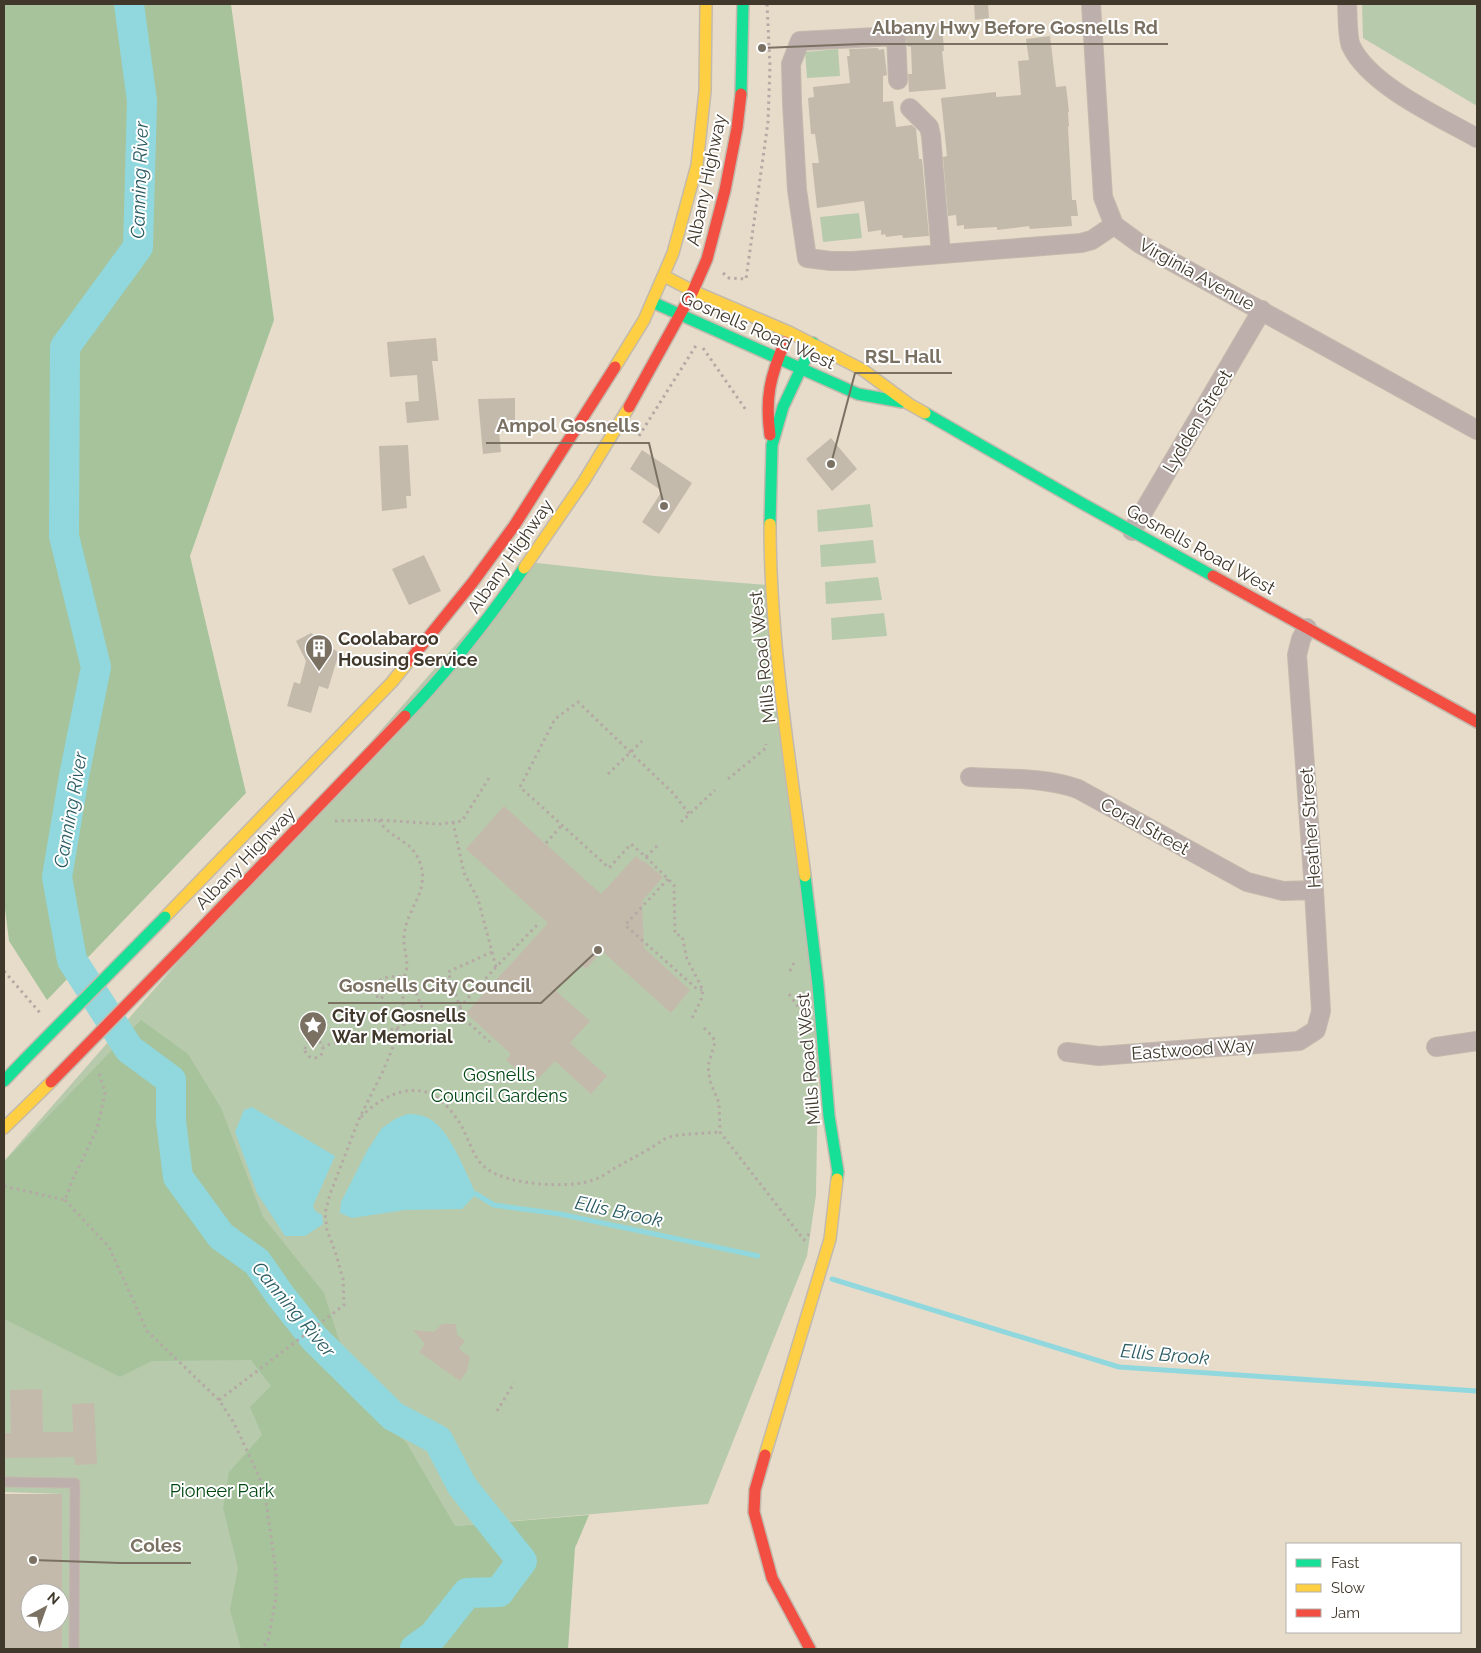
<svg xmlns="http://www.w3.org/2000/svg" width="1481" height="1653" font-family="Raleway,sans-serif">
<rect width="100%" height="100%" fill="#e7dcca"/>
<path fill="#b8caac" d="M1362,4H1477V106L1363,38Z
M838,49L840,76L807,78L805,52Z
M859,213L862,238L823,242L820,217Z
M870,504L873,527L818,532L817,510Z
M873,540L876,563L821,567L820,545Z
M528,562L655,576L768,585L819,1021L816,1195L807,1256L708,1504L456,1526L342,1649H62V1494L4,1492V1161Z
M878,577L882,600L826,604L825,582Z
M884,613L887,636L832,640L831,618Z"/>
<path fill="#a6c39c" d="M4,4H231L274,320L190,556L246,793L47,1000L9,941L4,901Z
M141,1020L188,1054L221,1108L263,1217L324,1293L359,1402L406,1442L455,1526L589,1515L575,1548L568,1649H241L230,1610L238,1568L223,1508L229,1472L262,1435L250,1407L271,1386L251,1360L152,1361L120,1377L4,1319V1162Z"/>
<path fill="#90d8de" d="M252,1107L335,1156L313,1206L315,1211L322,1215L323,1224L305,1236H285L257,1193L235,1132L244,1110Z
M407,1114C416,1114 425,1115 433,1121C451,1134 466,1173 476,1194L462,1209L405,1210L352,1218L340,1213L341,1202L367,1151L382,1128L395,1119Z"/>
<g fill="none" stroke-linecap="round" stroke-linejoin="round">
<path stroke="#90d8de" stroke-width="5" d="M476,1194L494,1205L560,1214L758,1256
M832,1279L1119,1367L1477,1391"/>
<path stroke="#90d8de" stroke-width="30" d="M129,4L142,101L138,247L65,347L64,536L96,667L74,776L57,877L72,960L129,1049L171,1080V1121L178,1177L221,1236L257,1262L280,1295L314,1338L393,1416L438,1440L462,1486L522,1561L499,1592L467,1593L433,1636L415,1649"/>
</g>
<path fill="#c3baac" d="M974,4H988L989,18L975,20Z
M942,23L944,51H942L946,89L909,92L908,74H912L911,47L907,46L905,31H909V25Z
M1050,36L1056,87L1066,86L1069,112H1068L1069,126L1068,127L1072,200H1076L1078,216H1071L1072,226L1030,229L1029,226L997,230V227L964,229V225L957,226L956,215L948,216L943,157L947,156L941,98L996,92V97L1021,95L1018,61L1029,60L1026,39Z
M878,48L879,50L884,49L887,75L883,76V102L893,101L896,127L912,125L916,129L919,159H922L929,236L903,238L902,235L886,237L885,234L881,235V230L868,232L864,201L817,208L812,163H819L815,134H811L808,98L814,97L813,87L850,83L847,56H850L849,49Z
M436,338L438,361H432L439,420L407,423L405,402L419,401L417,375L390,377L387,342Z
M515,398V420H498L501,452L483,454L478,399Z
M831,438L857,469L832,491L806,459Z
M408,445L411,496H406L407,508L382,511L379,446Z
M642,450L692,483L659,534L642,522L662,491L630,469Z
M424,555L441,591L409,605L392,569Z
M311,633L339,653L328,689L319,686L311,713L287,706L294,682L300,684L306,661L296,641Z
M504,806L601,894L636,856L643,862L644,861L663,877L642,901L644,948L690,990L671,1013L602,951L586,969L581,964L556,991L590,1021L570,1043L607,1076L591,1094L555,1061L538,1079L529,1070L524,1075L506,1060L511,1054L466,1013L548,923L466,849Z
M442,1324H456L457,1335L465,1341L459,1349L470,1357L467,1371L460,1381L419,1352L425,1344L413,1330L434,1332Z
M42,1389L43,1432H73L72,1404L94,1403L97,1464L75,1465L74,1457L4,1458V1433H11L10,1390Z
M4,1494H62V1593H30V1623H62V1649H4Z"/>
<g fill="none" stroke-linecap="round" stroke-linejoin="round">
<g stroke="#c3baad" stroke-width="11">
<path id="lane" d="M4,1482L75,1483L74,1649"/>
</g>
<g stroke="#c3baad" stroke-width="20">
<path id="street" d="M1091,4L1103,197L1114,225L1140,244L1477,430
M1347,4C1348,15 1347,37 1351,46C1370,86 1440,117 1477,138
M898,80L896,36L800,41L791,64L792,103L797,190L807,258L831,261H853L1081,243L1092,240L1114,225
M910,108L929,127L931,136L941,254
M1132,531L1262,310
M970,777C1006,779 1044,777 1078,789L1247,882L1283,891L1314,890
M1436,1047L1477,1041
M1067,1052L1099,1056L1299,1041L1316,1030L1321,1011L1314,890L1297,655L1301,639L1307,628"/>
</g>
<g stroke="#c3baad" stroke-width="14">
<path id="fast" d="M741,94L743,4
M652,302L858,394L902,402
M925,413L1085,505L1213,576
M770,524L772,445L783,407L813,343
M405,716C449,670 487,621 524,568
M805,876L818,985L829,1116L838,1172L837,1179
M4,1081L25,1059"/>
</g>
<g stroke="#c3baad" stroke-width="14">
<path id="slow" d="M664,276L693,291L789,332L863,370L909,404L925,413
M615,367L644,320L673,253L697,165L705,91L706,4
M770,524C770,642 790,760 805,876
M524,568L584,481L629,407
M165,917L392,682L409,661
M4,1128L51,1082
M765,1455L830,1239L837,1179"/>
</g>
<g stroke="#c3baad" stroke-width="14">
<path id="jam" d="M629,407L693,291L707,259L725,190L737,128L741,94
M770,435C765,398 770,376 785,342
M1213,576L1477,722
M409,661L473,582L514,526L615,367
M189,941L405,716
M765,1455L755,1490L754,1512L772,1578L810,1649"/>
</g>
<path stroke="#b4a9a4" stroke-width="3" stroke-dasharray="2.5 4" stroke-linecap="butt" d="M723,273L729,278L746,279L768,122L770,66L767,4
M703,348L746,410
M639,436L697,344
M608,774L642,741
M728,779L766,748V744
M379,820C389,838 408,839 417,856C434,889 407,905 404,936C403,951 411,964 404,977C392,975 372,977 375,995L381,999L388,989L396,987L400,989L403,993V1025
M335,821L379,820L440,824L462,821L489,778
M453,822L464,873L478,899L496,967L538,924
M681,822L715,790
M546,843L562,825
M657,846L646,857L631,844L609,868L520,787L555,719L578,702L674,794L689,814
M646,857L674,885L675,934L682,936L687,959L703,990L701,1000L692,1018
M668,879L625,925L697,989L702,990
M492,952L448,972L460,1007L496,967
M4,971L41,1014
M790,971L794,963
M789,994L799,1008
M460,1007L463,1018L490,1042
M397,1028L425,1015L413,985L404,977
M704,1028L713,1037L715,1042L708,1066L710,1081L719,1103L720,1132L804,1240L809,1234
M305 1049a9 9 0 1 1 18 0a9 9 0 1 1-18 0Z
M361,1117C378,1099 408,1082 433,1095C444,1101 453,1113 459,1122C469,1137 472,1158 486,1168C506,1185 569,1189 593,1180C600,1178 607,1173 613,1169C631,1159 649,1150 666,1138L678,1135L720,1132
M4,1186L65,1200L73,1179L97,1129L105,1093L98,1070
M65,1200L109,1247L147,1331L219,1400L234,1423L258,1474L265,1494L276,1572V1597L268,1641L261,1649
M219,1400L344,1305L343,1279L335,1251L327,1230L325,1213L330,1194L359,1119L383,1071L396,1040L397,1028L323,1046
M497,1411L514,1383"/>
<use href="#lane" stroke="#bcafac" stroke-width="9"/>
<use href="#street" stroke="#bcafac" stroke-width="18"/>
<use href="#fast" stroke="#16e098" stroke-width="11"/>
<use href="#slow" stroke="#ffcf43" stroke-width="11"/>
<use href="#jam" stroke="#f24e42" stroke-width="11"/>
<g stroke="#c3baad" stroke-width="14" stroke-linecap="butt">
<path id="fast-bridge" d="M25,1059L165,917"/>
</g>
<g stroke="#c3baad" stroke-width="14" stroke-linecap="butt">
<path id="jam-bridge" d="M51,1082L189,941"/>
</g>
<use href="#fast-bridge" stroke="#16e098" stroke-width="11"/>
<use href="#jam-bridge" stroke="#f24e42" stroke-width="11"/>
</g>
<defs>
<g id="building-pin" transform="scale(1.4375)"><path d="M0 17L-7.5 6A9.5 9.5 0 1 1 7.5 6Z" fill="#7a7163" stroke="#fff"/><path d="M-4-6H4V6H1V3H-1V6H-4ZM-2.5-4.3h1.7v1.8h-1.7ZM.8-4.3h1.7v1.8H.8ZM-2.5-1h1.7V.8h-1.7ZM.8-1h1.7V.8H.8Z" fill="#fff"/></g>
<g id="sight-pin" transform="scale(1.4375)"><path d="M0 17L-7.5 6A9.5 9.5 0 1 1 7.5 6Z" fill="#7a7163" stroke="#fff"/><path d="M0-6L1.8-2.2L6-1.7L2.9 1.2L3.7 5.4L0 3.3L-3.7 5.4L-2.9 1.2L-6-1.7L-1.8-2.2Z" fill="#fff"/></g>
</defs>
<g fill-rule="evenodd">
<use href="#building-pin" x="319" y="648"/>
<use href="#sight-pin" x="313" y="1025"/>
</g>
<g text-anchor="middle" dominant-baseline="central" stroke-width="4" stroke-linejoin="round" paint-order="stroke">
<g font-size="18" fill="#40382b" stroke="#fff">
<text transform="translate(706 180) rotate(-78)">Albany Highway</text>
<text transform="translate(1197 274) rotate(29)">Virginia Avenue</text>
<text transform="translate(758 330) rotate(24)">Gosnells Road West</text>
<text transform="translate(1197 421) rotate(-59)">Lydden Street</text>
<text transform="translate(1201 549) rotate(29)">Gosnells Road West</text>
<text transform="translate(510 556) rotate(-55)">Albany Highway</text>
<text transform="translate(762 657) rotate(-96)">Mills Road West</text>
<text transform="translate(1145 826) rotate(29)">Coral Street</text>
<text transform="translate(1310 828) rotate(-94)">Heather Street</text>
<text transform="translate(245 858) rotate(-46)">Albany Highway</text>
<text transform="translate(1193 1049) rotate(-4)">Eastwood Way</text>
<text transform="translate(808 1059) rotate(-95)">Mills Road West</text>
</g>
<g font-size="18" font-weight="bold" fill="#40382b" stroke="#fff" text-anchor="start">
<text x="338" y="638">Coolabaroo<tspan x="338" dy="21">Housing Service</tspan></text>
<text x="332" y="1015">City of Gosnells<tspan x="332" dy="21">War Memorial</tspan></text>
</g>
<g font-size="18" fill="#014813" stroke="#fff">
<text x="499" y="1074">Gosnells<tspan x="499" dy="21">Council Gardens</tspan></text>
<text x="222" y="1490">Pioneer Park</text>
</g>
<g font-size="19" font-style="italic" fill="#2c5c63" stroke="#fff">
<text transform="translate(139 180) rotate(-88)">Canning River</text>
<text transform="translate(70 810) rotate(-80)">Canning River</text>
<text transform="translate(619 1211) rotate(12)">Ellis Brook</text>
<text transform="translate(294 1309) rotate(50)">Canning River</text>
<text transform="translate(1165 1354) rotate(5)">Ellis Brook</text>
</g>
</g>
<path fill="none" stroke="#7a7163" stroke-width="2" d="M762 48L861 44H1168M831 464L855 373H952M664 506L649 443H486M598 950L541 1003H328M33 1560L120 1563H191"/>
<g fill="#7a7163" stroke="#fff" stroke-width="2">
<circle cx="762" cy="48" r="5"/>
<circle cx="831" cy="464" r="5"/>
<circle cx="664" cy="506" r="5"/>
<circle cx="598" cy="950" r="5"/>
<circle cx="33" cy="1560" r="5"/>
</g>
<g font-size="19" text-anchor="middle" font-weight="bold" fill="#7a7163" stroke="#fff" stroke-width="4" stroke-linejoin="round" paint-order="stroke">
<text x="1015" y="34">Albany Hwy Before Gosnells Rd</text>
<text x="903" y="363">RSL Hall</text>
<text x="568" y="432">Ampol Gosnells</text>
<text x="435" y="992">Gosnells City Council</text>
<text x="156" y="1552">Coles</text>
</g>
<rect width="1481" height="1653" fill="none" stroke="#40382b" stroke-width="10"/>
<rect x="1286" y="1543" width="175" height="90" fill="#ffffff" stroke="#b3afaa"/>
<rect x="1296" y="1559" width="25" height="8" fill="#16e098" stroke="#b3afaa"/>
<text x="1331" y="1568" font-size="15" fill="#40382b">Fast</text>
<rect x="1296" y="1584" width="25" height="8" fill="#ffcf43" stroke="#b3afaa"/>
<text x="1331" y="1593" font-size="15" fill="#40382b">Slow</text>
<rect x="1296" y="1609" width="25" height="8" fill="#f24e42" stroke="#b3afaa"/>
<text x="1331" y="1618" font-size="15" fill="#40382b">Jam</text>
<g transform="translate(45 1608) rotate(41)"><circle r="24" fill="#ffffff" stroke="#b3afaa"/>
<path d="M0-4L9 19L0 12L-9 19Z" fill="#7a7163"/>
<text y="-8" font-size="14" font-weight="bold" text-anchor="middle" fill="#40382b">N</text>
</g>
</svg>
